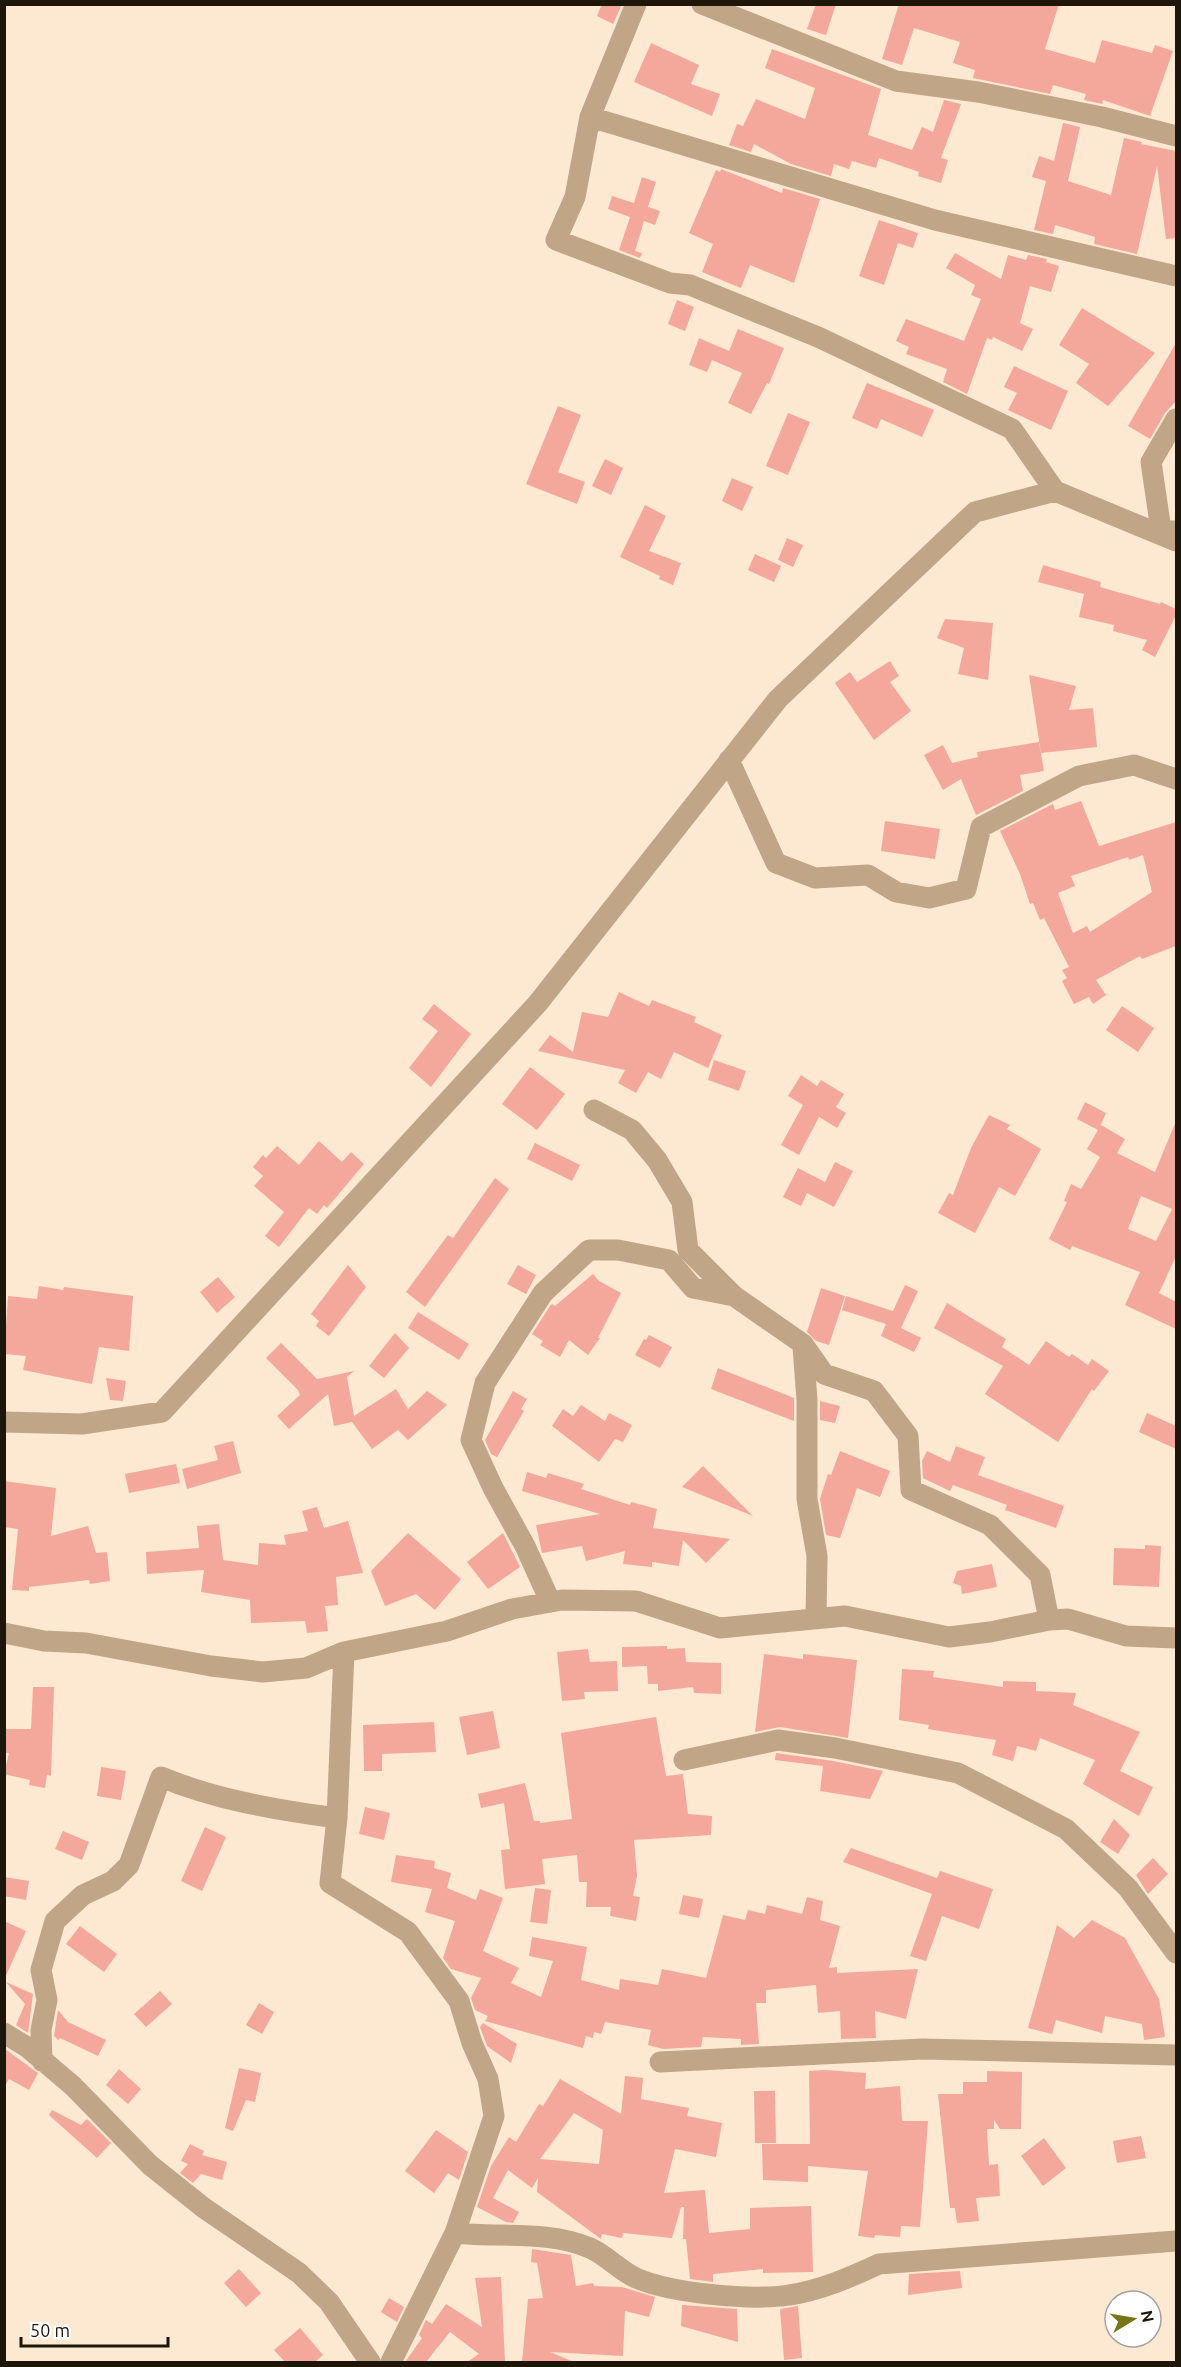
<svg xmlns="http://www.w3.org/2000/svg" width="1181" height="2367" font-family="Ubuntu,sans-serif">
<rect width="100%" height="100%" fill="#fde8d1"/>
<path fill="#f4a89b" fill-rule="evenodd" d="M602,4H622L613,24L597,16Z
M816,4H836L826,35L807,29Z
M899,4H1059L1045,49L1095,63L1102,40L1152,53L1155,45L1173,51L1150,116L1103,100L1102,104L1084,100L1086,94L1053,85L1050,94L973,78L975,70L953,63L960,42L914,28L902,65L882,59Z
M651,43L699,65L691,84L720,94L712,116L634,82Z
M772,49L881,89L868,135L912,150L922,127L933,132L944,100L961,104L941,158L948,160L941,183L918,176L919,172L879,158L876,168L852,161L849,169L834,164L831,176L791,164L754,144L751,152L729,145L737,124L743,126L756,99L805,119L815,88L765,68Z
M1063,123L1080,127L1068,181L1111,195L1124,138L1142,142L1141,144L1176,151V238L1166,239L1157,166L1137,254L1094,244L1095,237L1055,225L1053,234L1034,230L1046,181L1032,177L1039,156L1054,161Z
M721,169L782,193L783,188L820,199L794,283L750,265L741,288L702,272L713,244L689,233L716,170L720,172Z
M642,177L656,182L648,207L660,211L655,225L644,221L635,251L642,253L640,258L619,250L630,217L608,209L612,196L634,203Z
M879,220L918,233L913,248L898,243L884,285L859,276Z
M955,253L1001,279L1008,255L1026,260L1028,255L1047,259L1046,262L1059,266L1051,292L1030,286L1020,323L1033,329L1022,351L993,337L992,340L987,338L967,394L943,382L947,369L906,354L909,347L896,341L906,319L964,341L981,299L971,295L975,285L946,268Z
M677,300L694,307L685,331L668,324Z
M1082,308L1155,353L1108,406L1076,383L1089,364L1059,345Z
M738,329L784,348L769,384L767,383L751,414L728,403L742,373L712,360L707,372L689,365L699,338L729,351Z
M1176,343V401L1165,413L1150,439L1128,426Z
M1014,366L1068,391L1051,430L1008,410L1017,393L1004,387Z
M867,383L934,410L922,437L881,419L877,429L852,418Z
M558,406L581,415L558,472L585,482L577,504L526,484Z
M788,413L810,422L788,475L766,466Z
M605,459L623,468L611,495L592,486Z
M732,478L753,487L742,511L722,501Z
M645,505L666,516L649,551L681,563L673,585L659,579L660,576L620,557Z
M787,538L803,545L793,567L778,560Z
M755,554L781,566L774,582L748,570Z
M1043,565L1101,582L1100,587L1160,604L1161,602L1176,609V615L1155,657L1142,650L1147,640L1113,631L1114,625L1079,617L1084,594L1038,582Z
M945,619L993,623L988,680L958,674L964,648L937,638Z
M890,661L899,676L890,682L911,711L874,740L835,683L850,672L857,682Z
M1029,675L1076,686L1069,710L1093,708L1097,747L1041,753Z
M1039,742L1044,771L1020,775L1023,791L976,815L961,779L943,790L924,755L943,745L952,763L978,757L977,752Z
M1081,801L1099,846L1176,822V946L1142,959L1140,956L1096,980L1106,995L1093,1004L1089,997L1074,1004L1062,981L1067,978L1062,970L1069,967L1044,918L1040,920L1033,903L1030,904L1020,874L1000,831L1053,804L1055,810ZM1143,855L1152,892L1090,932L1087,926L1073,933L1058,893L1075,886L1071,876L1128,857L1129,860Z
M885,821L940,829L935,859L881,851Z
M619,992L649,1006L652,1000L696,1017L694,1022L722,1035L708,1068L674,1052L661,1079L648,1072L636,1093L618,1083L625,1070L538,1051L550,1035L573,1052L582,1012L608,1017Z
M434,1004L471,1034L431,1087L409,1068L438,1031L422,1019Z
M1122,1006L1154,1028L1138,1052L1106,1030Z
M714,1060L746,1071L739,1091L708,1080Z
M530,1067L565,1094L537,1130L502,1104Z
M801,1075L817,1086L821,1080L844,1094L836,1107L846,1113L837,1128L819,1117L799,1155L781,1145L803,1105L788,1096Z
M1085,1102L1106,1113L1099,1129L1101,1125L1125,1139L1117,1153L1155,1172L1176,1121V1256L1159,1293L1176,1302V1329L1125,1305L1140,1272L1072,1246L1070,1250L1049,1239L1067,1202L1064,1201L1071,1184L1081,1189L1100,1157L1087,1149L1098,1130L1077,1119ZM1141,1196L1172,1209L1156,1241L1128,1229Z
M989,1115L1010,1125L1007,1129L1041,1149L1015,1196L999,1187L975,1233L938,1213L949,1193L953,1195L971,1148Z
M319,1141L342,1162L351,1152L364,1164L327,1208L324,1205L317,1214L309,1208L279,1247L265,1236L284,1212L254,1186L263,1176L253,1167L263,1155L266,1158L277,1146L299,1165Z
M535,1143L580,1165L572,1181L527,1159Z
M835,1162L853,1171L834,1207L807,1193L801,1206L783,1197L798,1168L825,1182Z
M495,1178L509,1189L425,1307L406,1292L448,1235L453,1238Z
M348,1265L366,1287L329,1336L316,1326L319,1321L311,1314Z
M518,1265L536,1275L526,1294L507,1284Z
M593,1274L599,1281L621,1293L598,1338H600L588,1355L569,1340L560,1357L540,1345L543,1341L532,1334L550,1306L552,1304L555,1306Z
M218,1277L235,1297L217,1313L200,1292Z
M905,1285L918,1291L901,1328L921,1338L914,1352L881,1336L886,1324L842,1310L846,1296L893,1311Z
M39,1286L63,1290L64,1287L133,1296L129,1351L99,1347L92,1384L23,1370L26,1356L4,1354L8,1296L37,1299Z
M821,1288L845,1296L829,1345L816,1341L807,1332Z
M947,1303L1006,1339L1002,1347L1029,1365L1046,1341L1069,1357L1072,1354L1088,1365L1092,1359L1109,1371L1094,1391L1092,1389L1058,1442L985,1394L1003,1366L934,1328Z
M418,1312L469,1344L459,1360L408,1328Z
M395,1333L409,1348L384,1378L369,1366Z
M649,1335L672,1347L660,1368L635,1355L644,1339L646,1340Z
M281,1343L317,1379L354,1371L347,1377L354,1416L396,1389L408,1409L427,1391L447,1405L408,1440L398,1430L372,1449L352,1422L334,1426L328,1394L289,1429L277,1416L300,1395L298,1390L266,1358Z
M718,1368L794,1398V1421L711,1389Z
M106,1378L126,1381L123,1401L110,1400Z
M513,1391L527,1399L521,1409L524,1411L497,1457L491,1454L485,1440Z
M820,1401L840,1406L835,1423L820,1420Z
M581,1405L605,1421L609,1413L632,1425L623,1442L615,1439L599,1462L552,1426L563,1409L573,1416Z
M1147,1413L1176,1426V1449L1139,1432Z
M233,1441L241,1473L187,1489L182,1469L218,1460L214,1446Z
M956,1446L985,1457L978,1475L1064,1506L1056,1528L1005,1510L1007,1505L953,1485L950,1491L923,1478L922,1461L927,1451L950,1462Z
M840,1451L890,1471L880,1497L857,1488L840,1538L826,1535L820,1499L828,1474L831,1475Z
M176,1464L180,1483L129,1493L125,1474Z
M703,1466L753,1516L682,1487Z
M527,1472L546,1478L548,1473L584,1484L581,1489L630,1505L631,1502L657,1509L653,1528L730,1539L706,1563L683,1540L679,1566L652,1562V1567L623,1564L625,1551L586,1561L582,1546L542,1553L536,1525L600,1514L522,1491Z
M4,1481L56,1488L51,1536L88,1526L96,1553L107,1552L110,1581L90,1584L89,1580L29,1587V1591L12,1590L18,1529L4,1527Z
M317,1507L324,1528L348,1521L363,1573L336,1577L338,1605L325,1606L328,1631L307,1633L305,1621L251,1623L250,1600L201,1592L204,1570L147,1574L146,1552L199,1548L197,1526L219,1524L223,1560L258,1565L259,1543L286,1545L284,1535L308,1531L302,1511Z
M408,1533L461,1579L435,1610L416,1594L385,1606L371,1571Z
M503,1533L520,1567L488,1589L467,1562Z
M1145,1545L1161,1546L1159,1587L1113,1585L1114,1548L1145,1549Z
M992,1564L997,1587L962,1594L961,1586L953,1583L957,1571Z
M667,1646V1649L685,1648L686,1662L721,1663V1694L694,1693L693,1687L658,1691V1684H648L647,1666L622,1667V1647Z
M588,1649L590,1662L617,1661L618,1691L584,1692L585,1699L562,1701L557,1652Z
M764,1654L803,1659V1654L857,1660L848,1738L780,1727L755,1732Z
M902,1669L934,1671L933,1677L1003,1687V1681L1036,1682V1691L1076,1693L1073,1705L1140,1732L1120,1771L1153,1787L1139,1816L1083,1784L1095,1760L1040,1738L1036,1751L1017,1746L1013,1761L992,1755L996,1740L928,1729L929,1725L899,1720Z
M33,1687H54L51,1776L47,1775L45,1788L29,1785L30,1780L4,1774L9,1753H4V1729H31Z
M493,1711L500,1748L467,1755L459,1717Z
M656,1717L666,1776L683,1774L688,1814L712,1816L711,1835L634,1840L637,1876L633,1896L640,1897L636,1921L610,1916L611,1907H586L587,1882H579L577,1855L542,1859L545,1884L505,1889L501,1850L510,1849L504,1803L481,1808L478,1794L525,1783L534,1821H540V1823L572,1819L561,1733Z
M434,1722L436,1752L382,1754V1771H364L363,1725Z
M776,1753L833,1761L883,1771L870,1799L820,1791L823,1766L775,1760Z
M101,1767L126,1771L121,1800L97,1796Z
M365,1807L390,1813L384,1840L359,1834Z
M1114,1819L1130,1835L1118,1854L1100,1842Z
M205,1827L226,1837L202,1891L181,1881Z
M63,1831L89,1842L82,1860L55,1849Z
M851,1848L937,1878L940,1871L993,1889L979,1929L942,1916L926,1961L910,1956L932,1894L843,1862Z
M396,1855L435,1861L434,1868L451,1873L447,1888L476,1900L480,1889L503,1898L483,1951L519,1968L511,1983L541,1997L553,1961L529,1956L532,1937L587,1947L581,1980L619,1990L620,1979L658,1985L662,1969L706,1978L723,1915L745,1920L748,1910L765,1914L767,1905L802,1914L807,1897L823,1901L820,1920L840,1926L829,1968L837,1967V1973L918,1969L906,2019L875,2011L876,2038L841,2039L840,2011L818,2013L816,1985L766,1990V2003H756L759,2044L741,2045V2039L703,2037L701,2047L663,2049L648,2045L651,2030L605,2022L601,2034L594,2032L593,2038L586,2036L583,2048L485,2021L488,2016L475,2010L471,1998L481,1978L451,1969L443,1958L455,1921L425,1912L432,1889L391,1882Z
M1153,1858L1168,1874L1148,1894L1136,1875Z
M4,1877L29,1881L26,1900L4,1896Z
M535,1888L551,1890L547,1924L530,1922Z
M683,1895L703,1899L699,1918L679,1914Z
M1092,1920L1125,1938L1159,1999L1165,2037L1144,2040L1142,2024L1105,2016L1102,2033L1056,2020L1052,2034L1028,2028L1057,1925L1074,1938Z
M4,1921L26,1931L4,1980Z
M80,1926L117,1954L104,1972L66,1944Z
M6,1982L33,1994L28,2033L16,2025L25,2004Z
M160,1991L172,2004L146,2027L134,2014Z
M259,2003L274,2012L262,2034L246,2025Z
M58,2010L68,2022L106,2040L98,2056L60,2038L58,2040L54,2036Z
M483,2023L517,2044L511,2063L487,2046L480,2027Z
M5,2049L38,2073L29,2090L9,2079L4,2088Z
M239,2068L261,2073L255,2102L246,2100L233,2131L225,2128Z
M119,2069L141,2089L128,2104L106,2085Z
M825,2070L866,2073L865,2089L900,2086L902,2121H928L920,2227L901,2226L900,2237L875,2235L874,2238L858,2236L868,2171L808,2166V2182L763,2180L762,2144H810L809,2071Z
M987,2071L1022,2072L1021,2129H1000L994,2120V2129H987L989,2165L998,2164L1000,2196L976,2198L979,2221L957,2223L955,2208H950L938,2094H963V2082H987Z
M625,2076L643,2078L641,2099L689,2108L687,2116L722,2123L716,2157L675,2149L664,2193L705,2190L709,2233L750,2229V2208L811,2206L813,2272L763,2273V2269L713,2274V2282L690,2279L686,2239H683L684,2207H681L672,2238L623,2233L622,2238L602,2234L601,2239L537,2192L538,2178L532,2188L508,2170L493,2198L519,2212L513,2223L506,2222L477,2207L491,2166L509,2137L516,2142L539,2104L543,2106L560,2079L621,2114ZM574,2113L603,2130L599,2164L540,2159Z
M754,2091H775L776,2143H755Z
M52,2110L81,2125L87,2119L111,2143L97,2158L49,2115Z
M436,2130L468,2152L459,2180L448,2173L434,2193L405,2171Z
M1141,2136L1146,2158L1117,2163L1113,2141Z
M1044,2138L1066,2168L1043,2186L1021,2156Z
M190,2144L204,2151L202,2155L227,2162L222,2180L201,2174L193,2183L180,2173L188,2164L181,2161Z
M532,2249L571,2255L576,2286L593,2283L594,2286L622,2287L655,2297L649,2317L625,2311L623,2356L550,2352L574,2362H522L528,2299L543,2298L537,2263L531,2262Z
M239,2269L261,2293L246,2307L224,2283Z
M960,2271L962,2288L908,2295L909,2274Z
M501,2277L505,2362H467L479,2354L450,2332L426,2362H405L422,2338L419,2335L426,2320L432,2324L446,2304L482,2327L475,2278Z
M389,2298L404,2307L397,2322L381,2312Z
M682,2305L737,2309L738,2342L681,2326Z
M798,2306L802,2358L784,2360L780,2309Z
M300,2328L323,2355L315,2362H285L274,2350Z"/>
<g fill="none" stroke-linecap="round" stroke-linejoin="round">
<path stroke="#c0a587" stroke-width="21" d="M636,4L590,117L575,197L556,240L670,283L690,285L818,337L1012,429L1055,491L1176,541
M702,4L896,81L978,92L1102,117L1176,136
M590,117L935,220L1176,276
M1176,419L1151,462L1161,530L1176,531
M729,760L776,863L815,878L868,875L896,892L929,898L966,889L981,827L1079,776L1134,765L1176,779
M594,1110L632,1130L657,1160L682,1202L688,1250L734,1296L803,1344L824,1374L874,1391L908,1436L911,1490L990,1525L1040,1575L1049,1620
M803,1347L807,1400V1499L817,1556L816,1618
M4,1422L82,1424L162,1412L538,1003L778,699L975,512L1055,491
M550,1601L525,1546L493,1488L471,1440L485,1383L543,1293L589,1250H618L669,1260L693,1288L734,1296
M4,1633L44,1641L86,1643L211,1666L263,1672L306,1668L344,1652L447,1631L512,1609L562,1600L636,1601L720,1628L845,1616L949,1637L990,1632L1049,1620L1068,1619L1126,1636L1176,1638
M344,1652L337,1818L330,1883L408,1932L459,2001L472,2043L488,2079L494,2116L455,2233L391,2362
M684,1760L778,1740L835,1748L958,1773L1066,1829L1128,1888L1176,1953
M4,2033L27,2047L73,2086L150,2165L204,2208L299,2273L329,2302L370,2362
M42,2061L41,2030L47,2000L41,1970L55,1921L83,1895L113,1881L129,1865L161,1777C216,1800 278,1810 337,1818
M660,2062L923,2049L1176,2055
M455,2233C499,2238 548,2230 590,2248C606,2255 619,2270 636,2278C670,2293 751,2301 789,2295C819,2291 851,2277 879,2264L1176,2241"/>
</g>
<rect width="1181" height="2367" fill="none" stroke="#1e150b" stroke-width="12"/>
<g transform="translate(1133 2319) rotate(79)"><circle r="28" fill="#ffffff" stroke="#a5a19d" stroke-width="1.5"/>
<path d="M0-4.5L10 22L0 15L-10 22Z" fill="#787418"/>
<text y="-9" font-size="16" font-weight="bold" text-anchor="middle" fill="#1e150b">N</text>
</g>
<path d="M21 2337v9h147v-9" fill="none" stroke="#1e150b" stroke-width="3"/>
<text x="30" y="2337" font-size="18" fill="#1e150b" stroke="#ffffff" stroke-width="4.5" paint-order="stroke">50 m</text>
</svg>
